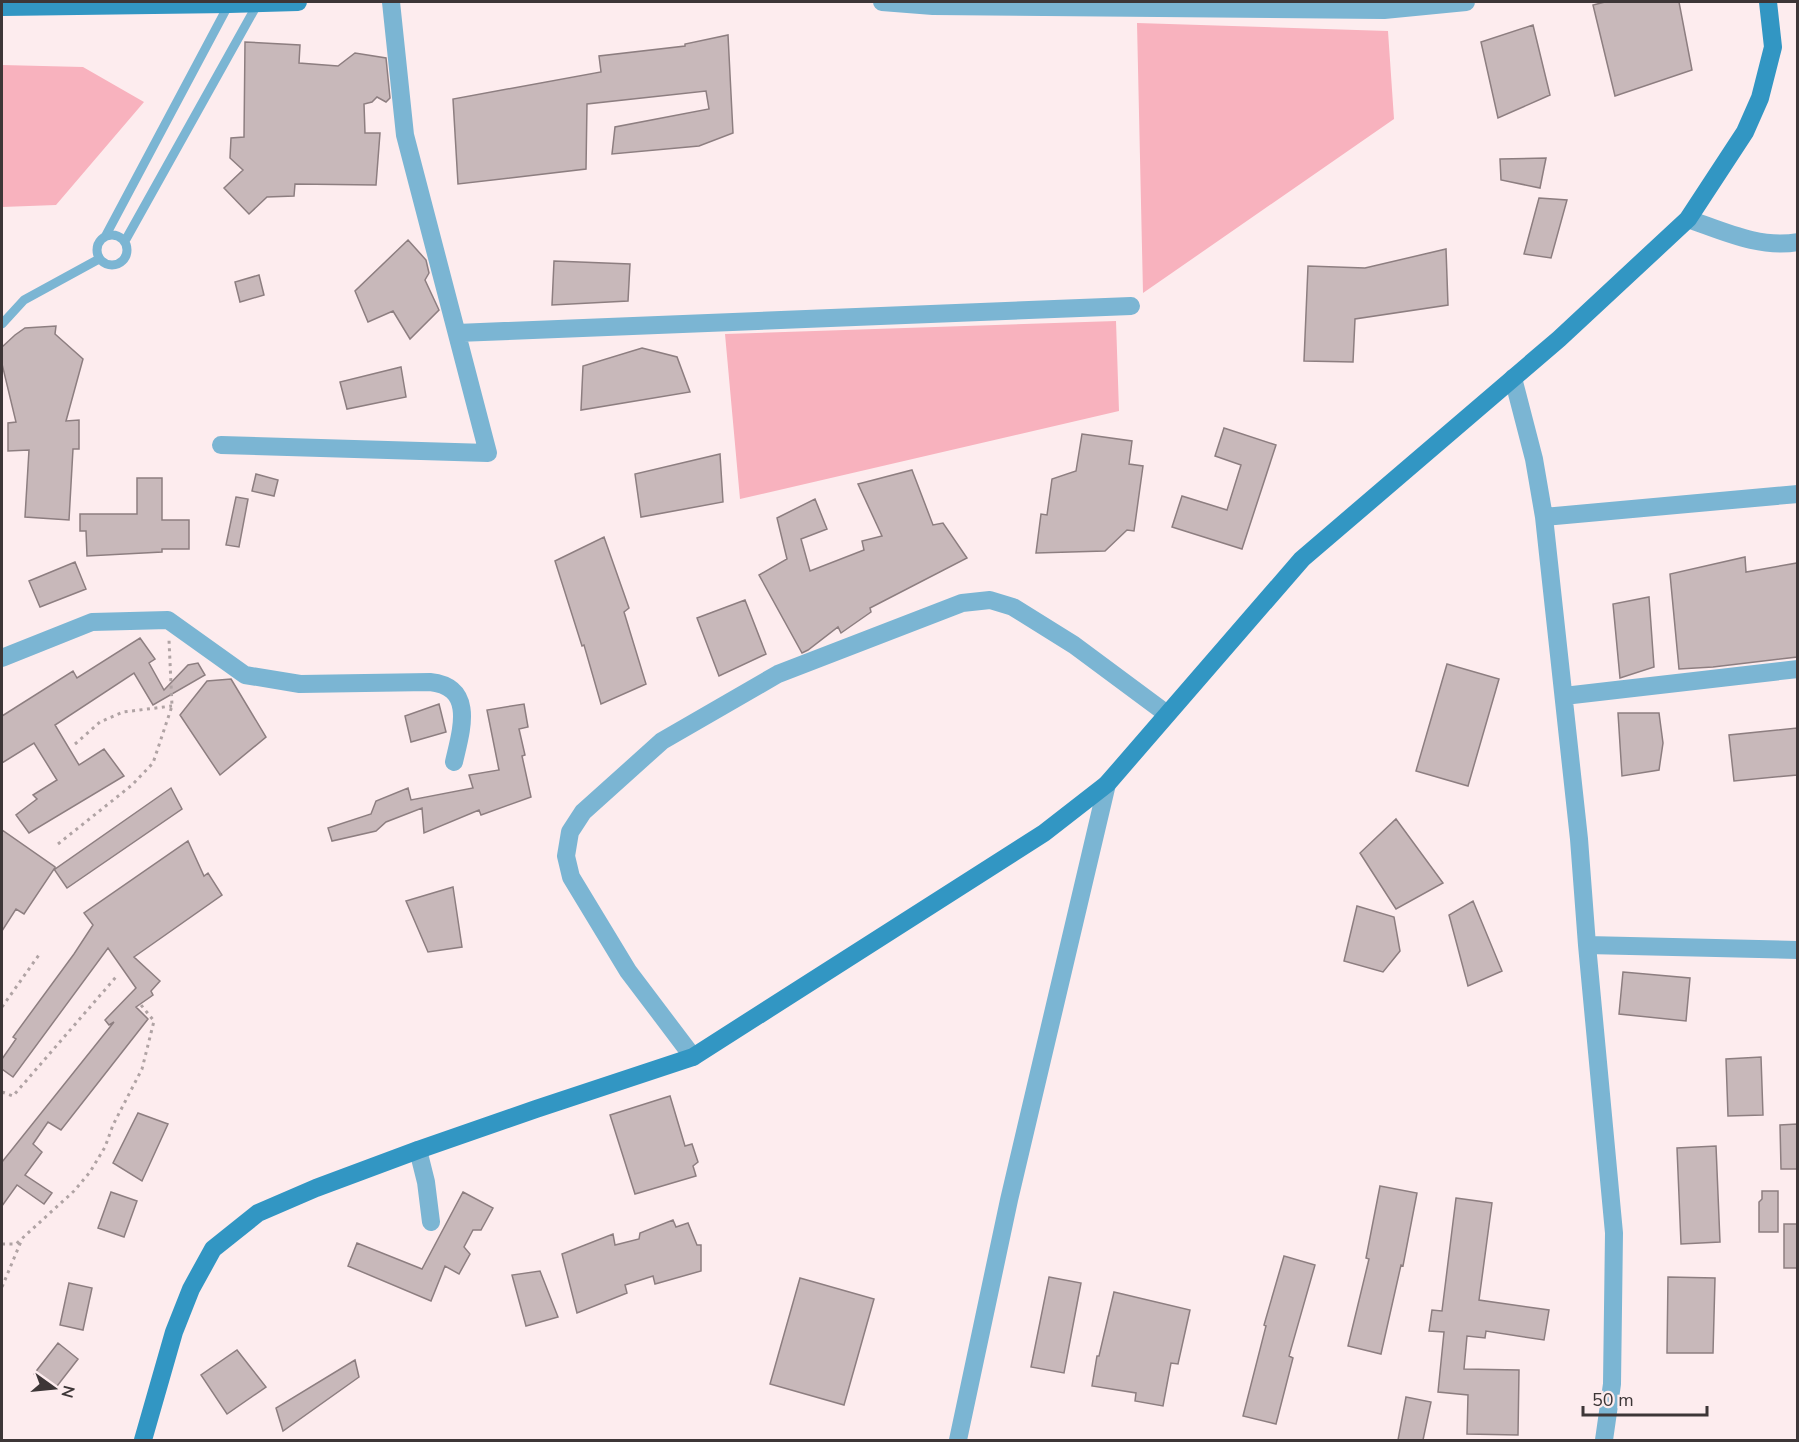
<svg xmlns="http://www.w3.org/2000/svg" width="1799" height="1442" font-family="'Nunito Sans',sans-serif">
<rect width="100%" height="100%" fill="#fdecee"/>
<path fill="#f8b2be" d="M1137,23L1388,31L1394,119L1143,293Z
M2,65L83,67L144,102L56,205L2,207Z
M1116,321L1119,411L740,499L725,334Z"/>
<path fill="#c8b8ba" stroke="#8d7e80" stroke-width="1.5" d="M1605,2H1679L1692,70L1615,96L1593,5Z
M1533,25L1550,95L1498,118L1481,42Z
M728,35L733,133L699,146L612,154L615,127L709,109L706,91L587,104L586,169L458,184L453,99L601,72L599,56L685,46V44Z
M245,42L300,45L299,63L338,66L355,53L386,58L390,98L386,102L377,97L372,102L364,104L365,133H380L376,185L295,184L294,196L267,197L249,214L224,188L243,170L230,158L231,138L244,137Z
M1546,158L1540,188L1501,180L1500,159Z
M1539,198L1567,200L1551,258L1524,254Z
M408,240L426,260L429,273L425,280L439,310L410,339L393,311L368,322L355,291Z
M1446,249L1448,305L1355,319L1353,362L1304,361L1308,266L1365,268Z
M554,261L630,264L628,301L552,305Z
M259,275L264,295L240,302L235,282Z
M56,326L55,334L83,359L66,421L79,420V449H73L69,520L25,517L29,450L8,451V423L16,422L2,364V347L15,335L25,328Z
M642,348L677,357L690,392L581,410L583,366Z
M401,367L406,397L347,409L340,382Z
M1224,428L1276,445L1242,549L1172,527L1182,496L1227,510L1241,465L1215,456Z
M1082,434L1132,441L1129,464L1143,466L1134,531L1127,530L1105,551L1036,553L1041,514L1047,515L1052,479L1076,471Z
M720,454L723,502L641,517L635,474Z
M912,470L933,525L943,523L967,558L870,608L871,612L841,633L838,627L808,650L802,653L759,575L787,559L777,518L815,499L827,529L801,539L810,571L864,550L862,541L882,536L858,484Z
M256,474L278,480L274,496L252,491Z
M137,478H162V520H189V549H162V552L87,556L86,531H80V514H137Z
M236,497L248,499L239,547L226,545Z
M604,537L629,608L624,612L646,684L601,704L584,645L582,646L555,561Z
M1745,557L1746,572L1797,563V657L1713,667L1679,669L1670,574Z
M75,562L86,589L40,607L29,581Z
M1649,597L1654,667L1620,678L1613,604Z
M745,600L766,654L719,676L697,618Z
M140,638L155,659L149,663L164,690L188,665L198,663L205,675L153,705L134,673L55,725L79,765L104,749L124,776L29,833L16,815L37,799L33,795L57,780L34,743L2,763V716L73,671L77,678Z
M1447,664L1499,679L1468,786L1416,771Z
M231,679L266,737L220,775L180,715L207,681Z
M439,704L446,732L411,742L405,716Z
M524,704L528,727L519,729L525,755L522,756L531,797L481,815L479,810L424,833L422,808L386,822L376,831L332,841L328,828L371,814L376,801L408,788L411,800L473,788L469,775L499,770L487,710Z
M1618,713H1659L1663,743L1659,770L1622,776Z
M1797,728V775L1734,781L1729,735Z
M171,788L182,809L67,888L54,869L24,914L16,909L2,931V830L55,867V869Z
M1396,819L1443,883L1396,909L1360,853Z
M188,841L204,876L208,873L222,895L134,957L160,981L151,991L153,995L136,1007L148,1019L61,1130L48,1122L33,1144L42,1152L25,1175L52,1193L44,1204L17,1185L2,1206V1162L114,1022L109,1025L105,1020L136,988L108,948L13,1077L2,1069V1059L16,1039L13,1037L74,954L93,925L84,913Z
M453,887L462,947L428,952L406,901Z
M1473,901L1502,971L1468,986L1449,915Z
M1357,906L1394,917L1400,951L1383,972L1344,961Z
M1623,972L1690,978L1686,1021L1619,1014Z
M1761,1057L1763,1115L1728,1116L1726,1059Z
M670,1096L685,1146L692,1144L698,1162L693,1166L696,1176L635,1194L610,1115Z
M138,1113L168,1124L142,1181L113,1163Z
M1797,1124V1169H1781L1780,1125Z
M1716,1146L1720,1242L1681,1244L1677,1148Z
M1380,1186L1417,1193L1403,1266L1401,1265L1381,1354L1348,1346L1369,1259L1366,1258Z
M1762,1191H1778V1232H1759V1202L1762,1199Z
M111,1192L137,1201L124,1237L98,1228Z
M463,1192L493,1208L481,1230H473L464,1247L470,1254L459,1274L445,1266L431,1301L348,1266L357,1243L422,1269Z
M1456,1198L1492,1203L1479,1300L1549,1310L1544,1340L1486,1331L1485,1338L1467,1336L1464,1369L1519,1370L1518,1435L1467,1434L1468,1395L1438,1392L1444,1332L1429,1331L1432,1310L1442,1311Z
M673,1220L676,1227L688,1223L697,1245H701V1271L655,1284L653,1276L625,1285L627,1293L577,1313L562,1254L613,1234L615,1245L639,1239L640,1233Z
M1784,1224H1797V1268H1784Z
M1284,1256L1315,1265L1289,1356L1293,1358L1276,1424L1243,1416L1266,1326L1264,1325Z
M540,1271L558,1317L526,1326L512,1275Z
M1049,1277L1081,1283L1064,1373L1031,1367Z
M1668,1277L1715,1278L1713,1353H1667Z
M800,1278L874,1299L844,1405L770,1384Z
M69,1283L92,1288L83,1330L60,1325Z
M1114,1292L1190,1310L1178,1364L1171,1363L1163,1406L1135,1401L1136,1393L1092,1386L1097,1356H1099Z
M58,1343L78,1359L54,1390L34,1374Z
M237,1350L266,1387L227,1414L201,1375Z
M355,1360L359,1377L283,1431L276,1408Z
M1406,1397L1431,1402L1423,1440H1398Z"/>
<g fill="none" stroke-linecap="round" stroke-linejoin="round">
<path stroke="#b0a3a4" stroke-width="3" stroke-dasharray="3 4.5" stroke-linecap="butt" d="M75,744L100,722L123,712L172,706
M58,844L132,785L153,763L172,706L169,640
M2,1007L41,952
M2,1092L13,1096L116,977
M2,1244H16L74,1191L90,1172L105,1147L113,1125L142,1069L154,1021L141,1005
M2,1287L22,1239"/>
<path stroke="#7bb5d3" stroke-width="9" d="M97 250a15 15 0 1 1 30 0a15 15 0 1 1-30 0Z
M106,235L229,4
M125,241L258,3
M2,324L24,300L99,259"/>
<path stroke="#7bb5d3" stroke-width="18" d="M882,2L933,6L1384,10L1466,2
M1688,219C1723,231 1760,249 1798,242
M457,333L1131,306
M1513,378L1534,459L1544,517L1579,839L1587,945L1614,1233L1612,1384L1604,1440
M221,445L488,453L405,135L391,2
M1544,517L1798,494
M2,658L92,622L168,620L245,675L300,684L430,682C476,687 461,731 454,762
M1564,696L1798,669
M1587,945L1798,950
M693,1057L628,971L571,877L566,856L570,832L583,812L662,741L778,674L962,603L990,600L1013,607L1074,645L1167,714
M418,1150L426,1182L431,1222
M958,1440L1009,1200L1107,784"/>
<path stroke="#3296c3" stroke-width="18" d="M2,7L229,4L298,2
M143,1440L174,1332L191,1289L213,1249L258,1213L316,1188L418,1150L536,1109L693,1057L1044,833L1107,784L1302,559L1559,339L1688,219L1745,132L1760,98L1773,47L1768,2"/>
</g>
<rect width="1799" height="1442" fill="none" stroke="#3d3637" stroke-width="6"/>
<g transform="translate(54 1388) rotate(105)" stroke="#fdecee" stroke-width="4.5" paint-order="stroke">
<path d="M0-4.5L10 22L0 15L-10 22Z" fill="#3d3637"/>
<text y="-9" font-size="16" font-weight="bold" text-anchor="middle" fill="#3d3637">N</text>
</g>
<path d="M1583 1406v9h124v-9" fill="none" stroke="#3d3637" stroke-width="3"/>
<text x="1592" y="1406" font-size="18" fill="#3d3637" stroke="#fdecee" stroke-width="4.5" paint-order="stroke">50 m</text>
</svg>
